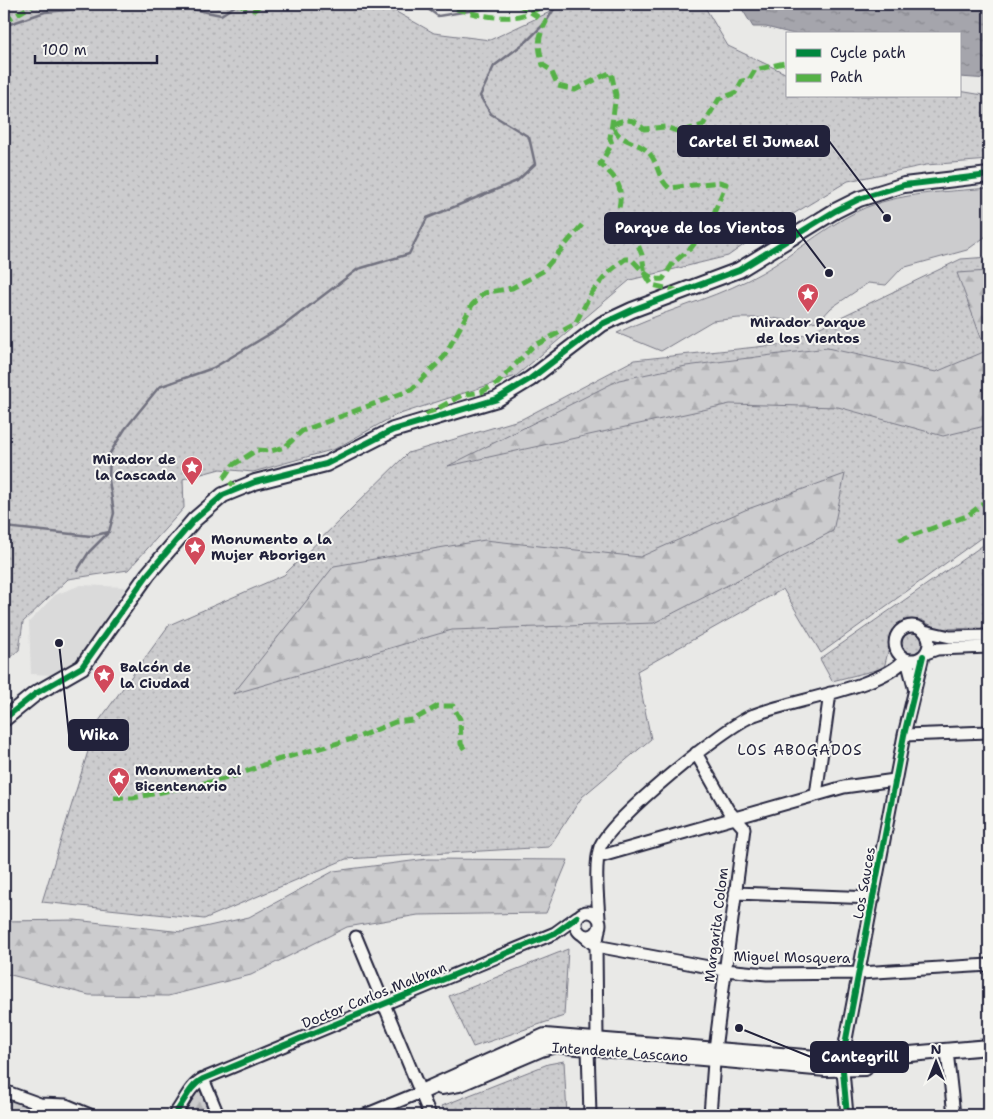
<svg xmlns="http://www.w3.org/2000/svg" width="993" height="1119" font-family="'Shantell Sans',sans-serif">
<defs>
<pattern id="grass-dots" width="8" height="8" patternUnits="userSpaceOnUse" patternTransform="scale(1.25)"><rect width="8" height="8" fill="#ccccce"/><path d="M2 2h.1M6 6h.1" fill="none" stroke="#afafb2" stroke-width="1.8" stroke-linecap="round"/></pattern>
<pattern id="forest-firs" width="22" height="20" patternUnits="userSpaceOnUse" patternTransform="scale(1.25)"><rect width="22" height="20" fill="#ccccce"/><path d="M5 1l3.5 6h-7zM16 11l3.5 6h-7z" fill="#afafb2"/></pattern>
<pattern id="water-ripples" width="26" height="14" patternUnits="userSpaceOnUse" patternTransform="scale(1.25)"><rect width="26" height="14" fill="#a5a5ac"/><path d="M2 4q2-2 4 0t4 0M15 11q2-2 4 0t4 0" fill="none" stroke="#86868d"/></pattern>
</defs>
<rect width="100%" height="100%" fill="#e9e9e7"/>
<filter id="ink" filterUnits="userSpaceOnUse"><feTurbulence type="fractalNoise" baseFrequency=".02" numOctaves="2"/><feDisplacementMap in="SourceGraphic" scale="10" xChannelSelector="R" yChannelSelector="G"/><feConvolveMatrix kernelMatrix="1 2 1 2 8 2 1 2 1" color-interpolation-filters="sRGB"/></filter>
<g filter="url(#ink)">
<path fill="#dadada" d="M81,585L126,587L75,664L53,675L31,674L29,622L55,595Z"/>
<path fill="url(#grass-dots)" stroke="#777784" d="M4,4H391V9L434,33L490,40L567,4H703L728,46L787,74V96H959V91L989,96V160L926,165L848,181L755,237L728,256L630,280L516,376L394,416L335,449L253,472L220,469L183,479L184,508L128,570L68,579L23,622L19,650L4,662Z
M989,257V532L821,653L783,589L637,671L651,739L582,797L549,847L346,859L204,919L42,902L96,725L169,625L284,575L408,453L522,419L634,360L785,344L961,259Z
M989,541V628L937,629L922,620L906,619L894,627L884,668L832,681L820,659Z
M900 643a12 12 0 1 1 24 0a12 12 0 1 1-24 0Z
M568,949L564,1016L473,1047L449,996Z
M564,1061L567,1115H446L442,1106L548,1064Z"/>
<path fill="url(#forest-firs)" stroke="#777784" d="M989,271V425L943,436L838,407L730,404L448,466L619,380L686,366L827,348L936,372L986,351L957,273Z
M845,474L833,531L654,623L452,630L233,694L334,566L485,540L640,557L745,510Z
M427,859L568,860L546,913L418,915L347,927L251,975L168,996L89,995L7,974L4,975V921L75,920L182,932L249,917L334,871Z
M199,1088L210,1115H183Z"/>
<path fill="#ccccce" stroke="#777784" d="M989,188V234L967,250L902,268L886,285L868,283L831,308L819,321L803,323L772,318H739L712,321L661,351L617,333C660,312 706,301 748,280C787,261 819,230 858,211C898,192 947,192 989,188Z
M4,1096L80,1115H4Z"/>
<path fill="url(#water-ripples)" stroke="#71717f" d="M739,4H989V79L959,77V34H794L766,27H753Z"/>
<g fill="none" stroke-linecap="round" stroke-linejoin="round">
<path stroke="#71717f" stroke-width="2.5" d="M168,4L221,15L238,4
M421,4L438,16L494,7L498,4
M4,26L45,12L139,4
M4,527L91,536L109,532L114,513L109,480L110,453L125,429L159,387L213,368L283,326L358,269L409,254L427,218L517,181L535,164L529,137L491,114L480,96L494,66L527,41L546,22L557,4
M77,571L89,552L107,534"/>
<g stroke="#22223b" stroke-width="15">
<path id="minor" d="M895 643a17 17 0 1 1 34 0a17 17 0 1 1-34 0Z
M924,631L950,637L989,636
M926,653L937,649L989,647
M907,660L915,691
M904,735L989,732
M696,753L728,810L744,828L715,1049L710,1115
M816,795L830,693
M598,857L844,787L895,780
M735,893L874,898
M576 924a12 12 0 1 1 24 0a12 12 0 1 1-24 0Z
M599,919C598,899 594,866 600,847C610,820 725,726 754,715C791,700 882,688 905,659
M583,935L596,946L725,970L767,974L860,973L989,965
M356,937L430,1115
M947,1051L954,1115
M203,1079L218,1115
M4,1091L40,1104L66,1105L90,1115
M174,1115C184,1103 189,1086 203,1079L555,933L577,917
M365,1115L421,1092
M590,1115L588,1048L597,1039L596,946L599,930
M847,1115L842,1060L904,735L923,656"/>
</g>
<g stroke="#22223b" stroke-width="18">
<path id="major" d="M4,719L35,694L82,667L148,574L194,520L223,495L255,482L326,464L393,430L497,399L530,379L602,324L632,310L739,270L835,211L859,199L904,185L989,175
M441,1087L459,1084L541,1049L555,1045L826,1069L865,1068
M421,1092L545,1036L842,1060L989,1047"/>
</g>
<use href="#minor" stroke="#f6f6f2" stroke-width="11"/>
<use href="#major" stroke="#f6f6f2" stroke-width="14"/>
<path stroke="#55b146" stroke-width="5" stroke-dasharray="10 5" stroke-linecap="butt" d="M238,4L254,10L261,4
M442,4C465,12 498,22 523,15C531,13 539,8 547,4
M518,4L546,22C537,39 538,46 543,65L551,70L558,86L575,90L611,72L616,95L610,138L612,144L600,164C623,183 623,190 617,218L629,221L642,255L645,274L652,285L679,291
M4,19L7,20L35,4L49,7L87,4
M613,124C628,118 632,118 644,129L665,127L680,132L703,125L719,99L735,93L742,81L749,80L755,70L784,63L787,65
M426,415L462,395L481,392L498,383L532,347L575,324L592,292L610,271L625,259H631C641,268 648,281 663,279L673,263L691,248L709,225L726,184L719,182L669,188C657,177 659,165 650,154C639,140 616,143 613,124
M237,489L225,477L233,465L257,450L271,451L285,447L302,431L411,390L444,357L472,305L484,293L512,288L543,271L582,225
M899,540L967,516L989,499
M114,798H133L229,778L277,760L356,738L395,722L413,720L438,706H453L460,719L461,744L467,753
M4,883L7,893L4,898"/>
<g stroke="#f6f6f2" stroke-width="9">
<path id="cycleway" d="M4,719L35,694L82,667L148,574L194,520L223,495L255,482L326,464L393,430L497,399L530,379L602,324L632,310L739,270L835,211L859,199L904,185L989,175
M174,1115C184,1103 189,1086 203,1079L555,933L577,917
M847,1115L842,1060L904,735L923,656"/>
</g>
<use href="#cycleway" stroke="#00873e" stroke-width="6"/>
</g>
</g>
<defs>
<g id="sight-pin" transform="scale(1.125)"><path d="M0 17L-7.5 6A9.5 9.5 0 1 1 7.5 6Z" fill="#d1495b" stroke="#f6f6f2"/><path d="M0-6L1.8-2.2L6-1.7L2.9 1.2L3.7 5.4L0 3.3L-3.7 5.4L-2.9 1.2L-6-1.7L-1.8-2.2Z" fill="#fff"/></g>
</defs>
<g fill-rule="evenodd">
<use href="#sight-pin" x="808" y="294"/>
<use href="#sight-pin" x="192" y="467"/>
<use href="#sight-pin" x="195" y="547"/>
<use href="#sight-pin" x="104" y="675"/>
<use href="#sight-pin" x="119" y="778"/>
</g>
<g text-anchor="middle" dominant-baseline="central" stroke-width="4" stroke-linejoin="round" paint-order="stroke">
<g font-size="14" font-weight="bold" fill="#22223b" stroke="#f6f6f2" text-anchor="start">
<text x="808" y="322" text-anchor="middle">Mirador Parque<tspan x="808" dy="16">de los Vientos</tspan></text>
<text x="176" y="459" text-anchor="end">Mirador de<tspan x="176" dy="16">la Cascada</tspan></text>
<text x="211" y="539">Monumento a la<tspan x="211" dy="16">Mujer Aborigen</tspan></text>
<text x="120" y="667">Balcón de<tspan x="120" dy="16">la Ciudad</tspan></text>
<text x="135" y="770">Monumento al<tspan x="135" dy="16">Bicentenario</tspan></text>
</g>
<g font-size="14" fill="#22223b" stroke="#f6f6f2">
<text transform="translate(864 883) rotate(-80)">Los Sauces</text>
<text transform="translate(716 925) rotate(-83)">Margarita Colom</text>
<text transform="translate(792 957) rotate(1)">Miguel Mosquera</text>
<text transform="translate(374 995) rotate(-22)">Doctor Carlos Malbran</text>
<text transform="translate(620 1052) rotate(4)">Intendente Lascano</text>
</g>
<g font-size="15" letter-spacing="1" fill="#22223b" stroke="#f6f6f2">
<text x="800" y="750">LOS ABOGADOS</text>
</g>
</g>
<path fill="none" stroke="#22223b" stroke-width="2" d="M887 218L829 141M829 273L795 228M59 643L69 735M739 1028L811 1057"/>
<g fill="#22223b" stroke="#f6f6f2" stroke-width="2">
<circle cx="887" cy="218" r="5"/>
<circle cx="829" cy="273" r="5"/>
<circle cx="59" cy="643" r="5"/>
<circle cx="739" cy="1028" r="5"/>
</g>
<g fill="#22223b" stroke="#22223b" stroke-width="2">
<rect x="678" y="126" width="151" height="30" rx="5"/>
<rect x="605" y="213" width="190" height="30" rx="5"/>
<rect x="69" y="720" width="59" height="30" rx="5"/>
<rect x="811" y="1042" width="97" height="30" rx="5"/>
</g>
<g font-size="15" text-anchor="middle" font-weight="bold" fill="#fff">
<text x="754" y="147">Cartel El Jumeal</text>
<text x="700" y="233">Parque de los Vientos</text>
<text x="99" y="740">Wika</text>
<text x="860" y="1062">Cantegrill</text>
</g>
<rect width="993" height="1119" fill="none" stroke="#f6f6f2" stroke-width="20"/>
<rect x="10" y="10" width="973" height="1099" fill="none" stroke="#22223b" stroke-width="2" filter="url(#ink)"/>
<rect x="786" y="32" width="175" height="65" fill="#f6f6f2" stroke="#a1a1a9"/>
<rect x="796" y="49" width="25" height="8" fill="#00873e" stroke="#a1a1a9"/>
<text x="830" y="58" font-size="15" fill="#22223b">Cycle path</text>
<rect x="796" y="74" width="25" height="8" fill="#55b146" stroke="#a1a1a9"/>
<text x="830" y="82" font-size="15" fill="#22223b">Path</text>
<g transform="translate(936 1062)" stroke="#f6f6f2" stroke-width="4" paint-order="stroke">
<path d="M0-4L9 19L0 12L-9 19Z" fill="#22223b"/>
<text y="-8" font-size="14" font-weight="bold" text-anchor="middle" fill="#22223b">N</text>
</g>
<path d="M35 55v8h122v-8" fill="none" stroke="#22223b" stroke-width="2.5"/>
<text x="42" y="55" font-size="15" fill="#22223b" stroke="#f6f6f2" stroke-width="4" paint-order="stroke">100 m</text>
</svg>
